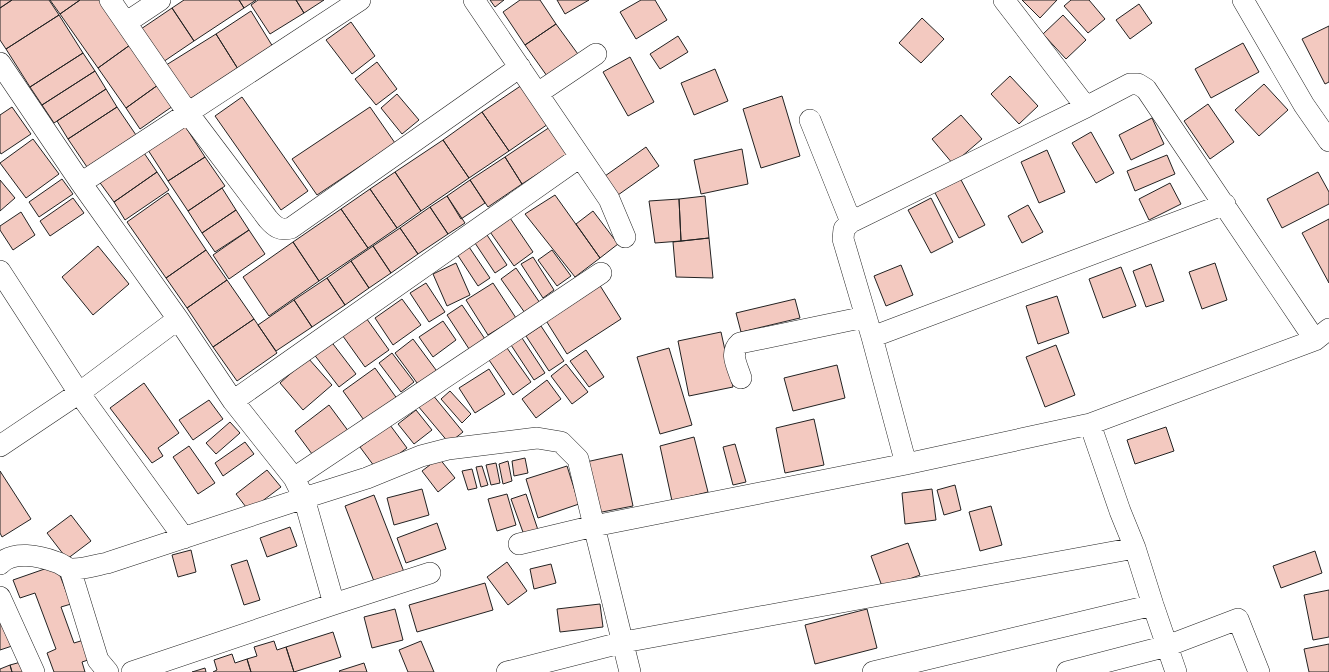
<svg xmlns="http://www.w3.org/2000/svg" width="1329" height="672" font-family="'IBM Plex Sans',sans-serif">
<rect width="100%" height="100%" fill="#fff"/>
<path fill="#f3c9c0" stroke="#222" d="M0,0H12L0,8Z
M12,0H49L59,15L6,49L0,40V8Z
M50,0H80L60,14Z
M80,0H99L130,45L98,68L60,14Z
M184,0H239L244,8L194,41L172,8Z
M239,0H256L244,8Z
M258,0H296L304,13L270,34L251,5Z
M296,0H324L304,13Z
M490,0H504L495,7Z
M520,0H540L556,24L525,45L503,12Z
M557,0H589L565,14Z
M641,0H655L667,20L636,39L620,12Z
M1022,0H1057L1040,18Z
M1071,0H1089L1105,19L1088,33L1064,6Z
M1139,4L1152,23L1130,39L1116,20Z
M172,8L194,41L160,64L138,31Z
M251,11L273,47L238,69L216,34Z
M59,15L83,53L30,87L6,49Z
M1063,15L1086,40L1066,59L1043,34Z
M922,18L944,39L921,63L899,43Z
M351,22L375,56L352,74L326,40Z
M556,24L583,61L552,83L525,45Z
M1329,26V82L1325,84L1302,39Z
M216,34L238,69L185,102L163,67Z
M678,36L688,52L660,69L650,54Z
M1243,43L1259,72L1211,98L1195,69Z
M130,45L158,85L126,108L98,68Z
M83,53L95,71L42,105L30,87Z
M630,57L654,102L628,116L603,72Z
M377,62L397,89L376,105L355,79Z
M715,69L728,101L694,115L681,83Z
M95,71L106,89L54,123L42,105Z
M1010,76L1038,106L1019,124L991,94Z
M525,83L551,122L509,151L482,112Z
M1264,84L1288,110L1259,136L1235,110Z
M158,85L173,106L140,129L126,108Z
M106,89L117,107L68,139L57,121Z
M397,94L419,120L402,134L381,108Z
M782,96L800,156L761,168L743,109Z
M242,97L308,191L281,210L215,116Z
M1208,104L1234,142L1210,159L1184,121Z
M12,107L31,134L1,154L0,152V115Z
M117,107L136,135L87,167L68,139Z
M370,107L395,143L317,195L292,159Z
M482,112L509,151L469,178L443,140Z
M961,115L982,139L953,164L932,139Z
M1152,118L1164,144L1131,160L1119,135Z
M553,125L571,152L522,184L505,157Z
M185,126L205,157L168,181L148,150Z
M1091,132L1114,173L1096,183L1072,143Z
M33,139L59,174L26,198L0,163Z
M443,140L469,178L421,211L395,172Z
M646,147L659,166L618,195L605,176Z
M742,149L748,184L701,194L694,160Z
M142,150L157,172L114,202L98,180Z
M1047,150L1065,192L1039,203L1021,162Z
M1167,155L1175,174L1135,191L1127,171Z
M205,157L225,186L188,211L168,181Z
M505,157L522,184L488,207L470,180Z
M157,172L169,190L125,220L114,202Z
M395,172L421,211L397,228L370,189Z
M1318,172L1329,192V204L1282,228L1267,199Z
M960,178L985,225L959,238L934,191Z
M62,179L73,194L39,217L29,202Z
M0,180L15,198L0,211Z
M470,180L485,203L461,219L447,196Z
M1170,183L1181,204L1149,220L1139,199Z
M222,188L236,210L202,233L188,211Z
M370,189L397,228L368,248L341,209Z
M168,193L206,250L166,278L127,222Z
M555,195L600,258L575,277L525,214Z
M447,196L465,223L448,234L430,207Z
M705,196L709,238L681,241L679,199Z
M73,198L84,213L50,236L40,221Z
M931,198L953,242L931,253L908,210Z
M679,199L681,241L655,243L649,201Z
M1028,205L1043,232L1022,243L1008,216Z
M430,207L448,234L418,254L400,228Z
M341,209L368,248L319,281L293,242Z
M236,210L249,230L215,252L202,233Z
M593,211L618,244L600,258L576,224Z
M21,212L35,235L13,250L0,230V226Z
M508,215L533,252L514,266L488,229Z
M1329,219V283L1302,233Z
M400,228L418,254L391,273L373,246Z
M249,230L265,254L229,279L213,255Z
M485,232L507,265L495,273L473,240Z
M709,238L713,278L676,277L673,242Z
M293,242L319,281L269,316L243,277Z
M467,244L490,278L478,286L455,251Z
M98,246L129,284L93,315L62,277Z
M373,246L391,273L369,288L351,261Z
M206,250L227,280L187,308L166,278Z
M552,250L571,276L557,286L538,260Z
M533,257L554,290L543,298L521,264Z
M351,261L369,288L345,305L327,278Z
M456,263L470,295L447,306L433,274Z
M1215,263L1227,300L1202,309L1189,272Z
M1151,264L1164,301L1146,307L1133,271Z
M901,265L913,295L886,306L874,276Z
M1121,267L1136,306L1103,318L1089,279Z
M516,268L540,303L525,313L501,279Z
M327,278L345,305L312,327L294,300Z
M227,280L254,319L213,347L187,308Z
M426,283L445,312L429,322L410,293Z
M493,283L516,318L488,335L466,300Z
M599,284L621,319L567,354L545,319Z
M1057,296L1069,333L1038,344L1026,306Z
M402,299L421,325L393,345L375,318Z
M795,299L800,318L741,332L736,313Z
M294,300L312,327L276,351L258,325Z
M462,305L487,342L471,352L447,315Z
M364,315L389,350L365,367L340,332Z
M254,319L277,353L237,381L213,347Z
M443,321L456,340L433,357L419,337Z
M541,326L564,361L549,371L526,336Z
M721,332L733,387L689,396L678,341Z
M522,338L545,373L534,380L511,345Z
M413,339L439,374L420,387L395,353Z
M330,340L356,374L339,387L313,353Z
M1056,345L1075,395L1045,407L1026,357Z
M507,348L531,382L513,395L489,360Z
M669,348L692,425L660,434L637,357Z
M586,350L604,377L589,387L570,361Z
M392,353L414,382L401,392L379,363Z
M308,358L332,385L303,410L280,383Z
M566,364L588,392L572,404L551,376Z
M837,365L845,398L793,411L784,378Z
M375,368L398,400L366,423L343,391Z
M489,369L505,394L475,413L459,388Z
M547,380L561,399L536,418L522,399Z
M144,383L179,433L158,448L163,456L152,463L110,408Z
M450,391L471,414L462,423L441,399Z
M432,394L463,432L449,443L418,406Z
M209,400L223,419L193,440L179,420Z
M329,405L349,432L315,458L295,431Z
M416,410L432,430L414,444L398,424Z
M814,419L824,465L785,473L776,428Z
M230,422L240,433L216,454L206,443Z
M390,425L407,448L377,470L360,447Z
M1166,427L1174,451L1135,464L1127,440Z
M694,437L708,492L672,501L660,446Z
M245,442L254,454L223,476L215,463Z
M735,444L746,482L733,485L723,447Z
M189,446L215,483L198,494L173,457Z
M622,454L633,506L597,513L586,462Z
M439,458L455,478L438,492L422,471Z
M525,458L528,473L514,476L512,461Z
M508,461L512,481L503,484L499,464Z
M496,463L500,483L491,485L486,465Z
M482,466L488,485L481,487L476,467Z
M567,466L579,504L538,518L526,479Z
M472,469L477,488L468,490L462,471Z
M267,470L281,487L249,511L236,494Z
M0,471L31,519L2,537L0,533Z
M955,485L961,510L944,515L937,490Z
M422,489L429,515L394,525L387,498Z
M932,489L936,520L905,524L902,493Z
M507,494L516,525L497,531L488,499Z
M526,494L538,530L524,535L511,499Z
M374,495L404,572L375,584L345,506Z
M991,506L1002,545L980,551L969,512Z
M71,515L91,541L67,559L47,533Z
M437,523L446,549L406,563L397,538Z
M290,527L297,546L267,557L260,538Z
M908,543L920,575L883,589L871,556Z
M191,550L196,572L178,577L172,555Z
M1315,551L1322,573L1281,588L1273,566Z
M247,560L260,600L244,605L231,565Z
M507,562L527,591L508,605L487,577Z
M551,564L556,583L534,589L530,569Z
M56,565L71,604L61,607L74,643L84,640L91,659L82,662L85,672H54L47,653L56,649L35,593L20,598L13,580Z
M485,583L493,610L417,632L409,605Z
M1329,590V637L1313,640L1304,595Z
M600,604L603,627L560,632L557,609Z
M395,609L403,640L372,648L364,617Z
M867,609L877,648L815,664L805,625Z
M0,612L12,646L0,650Z
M333,632L341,657L294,672L286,647Z
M274,641L277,650L286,647L294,672H251L247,659L257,656L254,647Z
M421,641L434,672H408L399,650Z
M1329,644V672H1309L1304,649Z
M232,654L235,663L247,659L251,672H213L217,670L214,660Z
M21,662L24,672H12L10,665Z
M364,663L367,672H340L339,671Z
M10,665L12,672H0V669Z
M205,668L206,672H192Z"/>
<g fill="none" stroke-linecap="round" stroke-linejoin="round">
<g stroke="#222" stroke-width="22">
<path id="minor" d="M110,0L188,113L268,219C275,227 280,231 291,228L520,67
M474,0L609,199L625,237
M1004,0L1086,107
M1243,0L1304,105L1329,141
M127,22L160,0
M0,63L81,183L178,319L233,401L294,478L304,498L334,604
M538,93L596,54
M810,120L851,222
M81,183L360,0
M0,271L79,393L184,538
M872,337L1225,204
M741,378C737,365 729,353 740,343L865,317
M233,401L580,157
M1090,424L1120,511L1135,548L1153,605L1176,672
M0,446L79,393L178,319
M906,464L872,337L843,239L844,229L851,222L1086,107L1130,84H1138L1146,89L1315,340
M294,478L601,273
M0,564C13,550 40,556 56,562C61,563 66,568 70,569C82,570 96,565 107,563L304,498L367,478L421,456L448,449L537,438L561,442L578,459L594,526L519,544
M70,569L98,660L108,672
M0,597L34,672
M132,672L334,604L430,573
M507,672L624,642L1135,548
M630,672L594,526L906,464L1090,424L1315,340L1329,329
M873,672L1153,605
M1067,672L1167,646L1238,619L1259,672"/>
</g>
<use href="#minor" stroke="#fff" stroke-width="21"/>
</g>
</svg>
